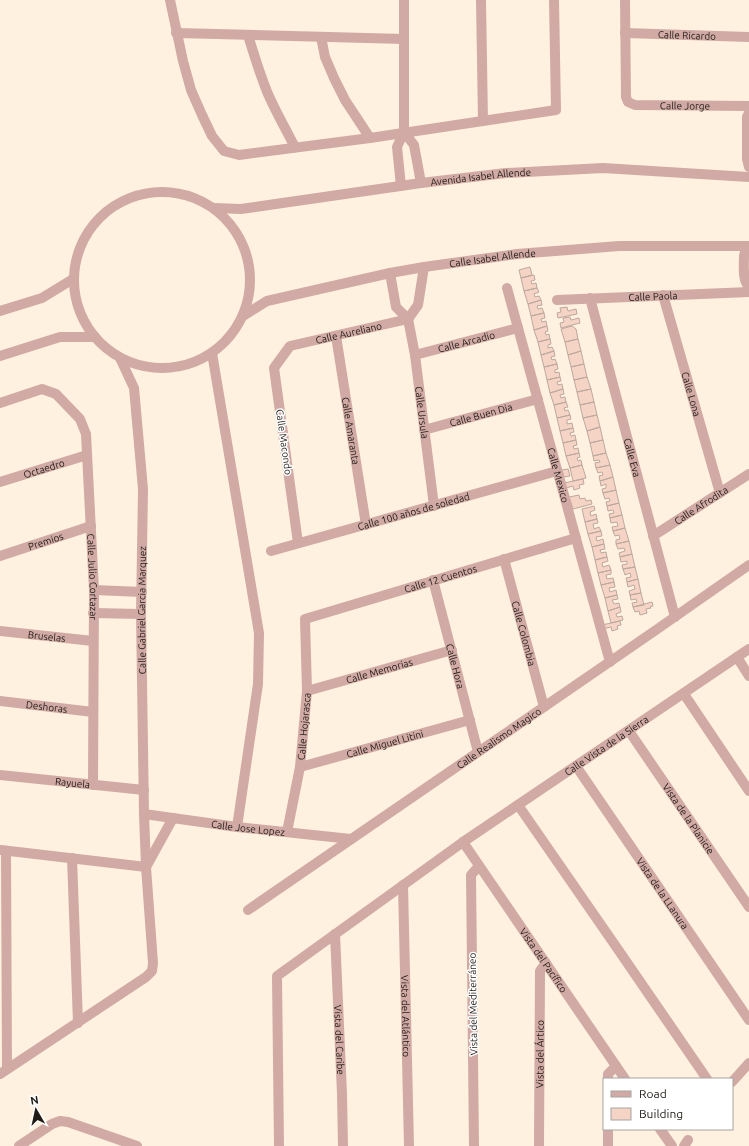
<svg xmlns="http://www.w3.org/2000/svg" width="749" height="1146" font-family="Ubuntu,sans-serif">
<rect width="100%" height="100%" fill="#fff1df"/>
<path fill="#f5d4c5" stroke="#bda89e" d="M530,267L532,275L521,278L519,270Z
M534,275L535,280L531,281L532,284L536,283L537,288L524,291L521,278Z
M537,288L539,292L534,294L535,297L539,296L541,300L528,304L524,291Z
M541,300L542,305L537,306L538,309L542,308L544,313L531,316L528,304Z
M567,307L568,311L576,309L577,314L558,318L557,313L561,312L560,308Z
M544,313L545,318L541,319L542,322L546,321L547,326L534,330L531,316Z
M570,317L571,320L579,318L580,323L561,328L560,323L564,322L563,318Z
M547,326L548,331L545,332L546,335L549,334L550,339L538,342L534,330Z
M572,326L576,329L578,339L565,342L561,329Z
M550,339L551,344L548,345V348L552,347L554,351L541,355L538,342Z
M578,339L581,351L568,355L565,342Z
M554,351L555,356L551,357L552,360L555,359L557,364L544,367L541,355Z
M581,351L584,364L571,367L568,355Z
M557,364L558,369L555,370V373L559,372L560,377L547,380L544,367Z
M584,364L587,377L574,380L571,367Z
M560,377L561,381L557,382L558,385L562,384L563,389L550,393L547,380Z
M587,377L591,389L577,392L574,380Z
M563,389L564,394L560,395L561,398L565,397L566,402L554,405L550,393Z
M591,389L594,402L580,405L577,392Z
M566,402L568,407L564,408L565,411L568,410L570,415L557,418L554,405Z
M594,402L597,415L583,418L580,405Z
M570,415L571,419L567,420V424L572,423L573,428L560,431L557,418Z
M597,415L600,427L587,431L583,418Z
M600,427L603,440L590,443L587,431Z
M573,428L574,432L570,433L571,436L575,435L576,440L563,443L560,431Z
M576,440L577,445L573,446L574,449L578,448L579,453L566,456L563,443Z
M603,440L606,453L593,456L590,443Z
M579,453L580,457L577,458L578,461L581,460L582,465L570,468L566,456Z
M606,453L610,465L596,468L595,463L600,462L599,460L594,461L593,456Z
M582,465L586,478L573,481L570,468Z
M610,465L613,477L600,481L599,476L603,475L602,472L598,473L596,468Z
M568,469L570,476L564,477L562,470Z
M613,477L616,490L603,493L602,489L606,488V484L601,486L600,481Z
M583,479L584,484L579,485L580,488L574,490L573,486L566,488L564,483Z
M616,490L619,503L607,506L606,502L610,501L609,498L605,499L603,493Z
M579,495L580,499L585,498L586,501L591,500L592,504L573,509L569,497Z
M619,503L622,515L610,518L609,514L614,513L613,510L608,511L607,506Z
M594,506L595,510L590,512L591,516L596,514L597,519L585,522L582,509Z
M622,515L625,528L613,531L612,527L618,526L617,522L611,523L610,518Z
M597,519L598,523L593,524L594,529L599,527L601,531L588,534L585,522Z
M625,528L629,541L616,544V540L620,539L619,535L615,536L613,531Z
M601,531L602,536L596,537L597,541L603,539L604,544L592,547L588,534Z
M629,541L632,554L620,557L619,553L625,551L624,548L618,549L616,544Z
M604,544L605,549L600,550L601,553L606,552L607,557L595,560L592,547Z
M632,554L635,567L623,569L622,565L627,564V561L621,562L620,557Z
M607,557L608,561L602,563L603,567L609,565L611,570L598,573L595,560Z
M635,567L638,579L627,582L626,578L631,577L630,573L625,575L623,569Z
M611,570V574L606,575L607,579L613,578L614,582L601,585L598,573Z
M638,579L641,593L630,595L629,591L635,589L634,585L628,587L627,582Z
M614,582L615,587L609,588L610,592L616,590L617,595L605,598L601,585Z
M641,593L644,605L633,607L632,603L637,602L636,599L631,600L630,595Z
M617,595L618,599L612,600L614,604L619,603L620,607L608,611L605,598Z
M652,602L653,606L650,607L651,608L646,609L647,613L640,615L639,611L635,612L633,607Z
M620,607L621,612L616,614L617,617L622,616L623,620L611,623L608,611Z
M620,621L621,625L617,626L618,629L612,631L611,627L603,629L602,625Z"/>
<g fill="none" stroke-linecap="round" stroke-linejoin="round">
<g stroke="#d1aaa5" stroke-width="10">
<path d="M170,0L183,61L191,90L202,115L212,136L224,151L239,155L370,138L556,110L554,0"/>
<path d="M481,0L483,121"/>
<path id="s1" d="M625,0L626,97L628,102L635,105L749,106"/>
<path d="M176,33L404,39"/>
<path id="s2" d="M625,33L749,37"/>
<path d="M248,35C254,55 260,75 268,94C276,112 286,130 295,147"/>
<path d="M321,37L325,57L334,78L345,100L370,138"/>
<path d="M749,113L747,117V159L749,167"/>
<path d="M404,132L414,145L421,183"/>
<path d="M401,186L397,147L404,132V0"/>
<circle cx="162" cy="280" r="88"/>
<path id="s3" d="M214,208L241,209L421,183L506,173L603,168L749,177"/>
<path d="M749,249L745,252L744,256C744,266 742,280 749,287"/>
<path id="s4" d="M390,273L396,307L408,319L415,355L434,506"/>
<path id="s5" d="M507,288L610,662"/>
<path id="s6" d="M663,295L720,493"/>
<path id="s7" d="M590,298L675,617"/>
<path id="s8" d="M557,300L749,292"/>
<path d="M0,311L42,298L73,279"/>
<path id="s9" d="M243,316L267,301L390,273L424,267L517,254L619,246H749"/>
<path d="M408,319L418,305L424,267"/>
<path id="s10" d="M336,336L366,525"/>
<path d="M212,353L259,633L258,684L237,827"/>
<path id="s11" d="M415,355L518,328"/>
<path d="M0,356L60,337H95"/>
<path id="s12" d="M0,403L42,389L56,394L80,419L86,434L94,590L93,785"/>
<path id="s13" d="M424,430L538,399"/>
<path id="s14" d="M0,482L87,455"/>
<path id="s15" d="M653,536L749,474"/>
<path id="s16" d="M298,543L274,368L290,346L408,319"/>
<path id="s17" d="M271,551L557,471"/>
<path id="s18" d="M0,556L91,526"/>
<path id="s19" d="M504,559L544,707"/>
<path id="s20" d="M433,580L478,752"/>
<path d="M94,590L142,592"/>
<path d="M93,613L141,614"/>
<path id="s21" d="M0,631L93,641"/>
<path d="M737,657L749,676"/>
<path id="s22" d="M307,691L452,650"/>
<path d="M684,694L749,791"/>
<path id="s23" d="M0,701L93,712"/>
<path id="s24" d="M629,731L749,907"/>
<path id="s25" d="M576,766L749,1020"/>
<path id="s26" d="M300,767L470,720"/>
<path id="s27" d="M0,775L144,790"/>
<path d="M518,805L617,948L707,1079"/>
<path id="s28" d="M144,814L237,827L351,839"/>
<path id="s29" d="M287,832L300,767L307,691L305,619L576,538"/>
<path id="s30" d="M463,842L625,1079"/>
<path d="M1,850L146,867"/>
<path d="M6,851L7,1069"/>
<path d="M72,858L78,1023"/>
<path d="M146,867L173,818"/>
<path id="s31" d="M403,885L409,1146"/>
<path id="s32" d="M248,910L656,630L749,565"/>
<path id="s33" d="M335,934L342,1094L343,1146"/>
<path id="s34" d="M0,1074L146,977L152,971L153,963L146,867L144,814L141,614L143,489L134,388L120,358"/>
<path d="M608,1079V1074L616,1066"/>
<path d="M732,1082L749,1063"/>
<path d="M608,1129V1146"/>
<path d="M660,1129L672,1146"/>
<path d="M19,1146L52,1124L60,1121L68,1122L137,1146"/>
<path id="s35" d="M279,1146L277,976L463,842L749,649"/>
<path d="M474,1146L471,875L479,866"/>
<path id="s36" d="M539,1146L540,971L546,963"/>
<path d="M684,1146L688,1140"/>
</g>
</g>
<g text-anchor="middle" dominant-baseline="central" stroke-width="3" stroke-linejoin="round" paint-order="stroke">
<g font-size="10" fill="#201b15" stroke="#fff">
<text stroke="none"><textPath href="#s2" startOffset="62">Calle Ricardo</textPath></text>
<text stroke="none"><textPath href="#s1" startOffset="160">Calle Jorge</textPath></text>
<text stroke="none"><textPath href="#s3" startOffset="269">Avenida Isabel Allende</textPath></text>
<text stroke="none"><textPath href="#s9" startOffset="258">Calle Isabel Allende</textPath></text>
<text stroke="none"><textPath href="#s8" startOffset="96">Calle Paola</textPath></text>
<text stroke="none"><textPath href="#s16" startOffset="264">Calle Aureliano</textPath></text>
<text stroke="none"><textPath href="#s11" startOffset="53">Calle Arcadio</textPath></text>
<text stroke="none"><textPath href="#s6" startOffset="103">Calle Lona</textPath></text>
<text stroke="none"><textPath href="#s4" startOffset="146">Calle Ursula</textPath></text>
<text stroke="none"><textPath href="#s13" startOffset="59">Calle Buen Dia</textPath></text>
<text stroke="none"><textPath href="#s10" startOffset="96">Calle Amaranta</textPath></text>
<text transform="translate(284 442) rotate(82)">Calle Macondo</text>
<text stroke="none"><textPath href="#s7" startOffset="165">Calle Eva</textPath></text>
<text stroke="none"><textPath href="#s14" startOffset="46">Octaedro</textPath></text>
<text stroke="none"><textPath href="#s5" startOffset="194">Calle Mexico</textPath></text>
<text stroke="none"><textPath href="#s15" startOffset="57">Calle Afrodita</textPath></text>
<text stroke="none"><textPath href="#s17" startOffset="148">Calle 100 años de soledad</textPath></text>
<text stroke="none"><textPath href="#s18" startOffset="48">Premios</textPath></text>
<text stroke="none"><textPath href="#s12" startOffset="253">Calle Julio Cortazar</textPath></text>
<text stroke="none"><textPath href="#s29" startOffset="356">Calle 12 Cuentos</textPath></text>
<text stroke="none"><textPath href="#s34" startOffset="545">Calle Gabriel Garcia Marquez</textPath></text>
<text stroke="none"><textPath href="#s19" startOffset="77">Calle Colombia</textPath></text>
<text stroke="none"><textPath href="#s21" startOffset="47">Bruselas</textPath></text>
<text stroke="none"><textPath href="#s20" startOffset="89">Calle Hora</textPath></text>
<text stroke="none"><textPath href="#s22" startOffset="75">Calle Memorias</textPath></text>
<text stroke="none"><textPath href="#s23" startOffset="47">Deshoras</textPath></text>
<text stroke="none"><textPath href="#s29" startOffset="107">Calle Hojarasca</textPath></text>
<text stroke="none"><textPath href="#s32" startOffset="304">Calle Realismo Magico</textPath></text>
<text stroke="none"><textPath href="#s26" startOffset="88">Calle Miguel Litini</textPath></text>
<text stroke="none"><textPath href="#s35" startOffset="572">Calle Vista de la Sierra</textPath></text>
<text stroke="none"><textPath href="#s27" startOffset="73">Rayuela</textPath></text>
<text stroke="none"><textPath href="#s24" startOffset="106">Vista de la Planicie</textPath></text>
<text stroke="none"><textPath href="#s28" startOffset="105">Calle Jose Lopez</textPath></text>
<text stroke="none"><textPath href="#s25" startOffset="154">Vista de la LLanura</textPath></text>
<text stroke="none"><textPath href="#s30" startOffset="143">Vista del Pacífico</textPath></text>
<text transform="translate(473 1004) rotate(-91)">Vista del Mediterráneo</text>
<text stroke="none"><textPath href="#s31" startOffset="131">Vista del Atlántico</textPath></text>
<text stroke="none"><textPath href="#s33" startOffset="106">Vista del Caribe</textPath></text>
<text stroke="none"><textPath href="#s36" startOffset="92">Vista del Ártico</textPath></text>
</g>
</g>
<rect x="603" y="1078" width="130" height="52" fill="#ffffff" stroke="#a6a4a1"/>
<rect x="611" y="1091" width="20" height="6" fill="#d1aaa5" stroke="#a6a4a1"/>
<text x="639" y="1098" font-size="12" fill="#201b15">Road</text>
<rect x="611" y="1108" width="20" height="12" fill="#f5d4c5" stroke="#a6a4a1"/>
<text x="639" y="1118" font-size="12" fill="#201b15">Building</text>
<g transform="translate(36 1110) rotate(351)" stroke="#ffffff" stroke-width="3" paint-order="stroke">
<path d="M0-3L7 15L0 10L-7 15Z" fill="#201b15"/>
<text y="-6" font-size="11" font-weight="bold" text-anchor="middle" fill="#201b15">N</text>
</g>
</svg>
